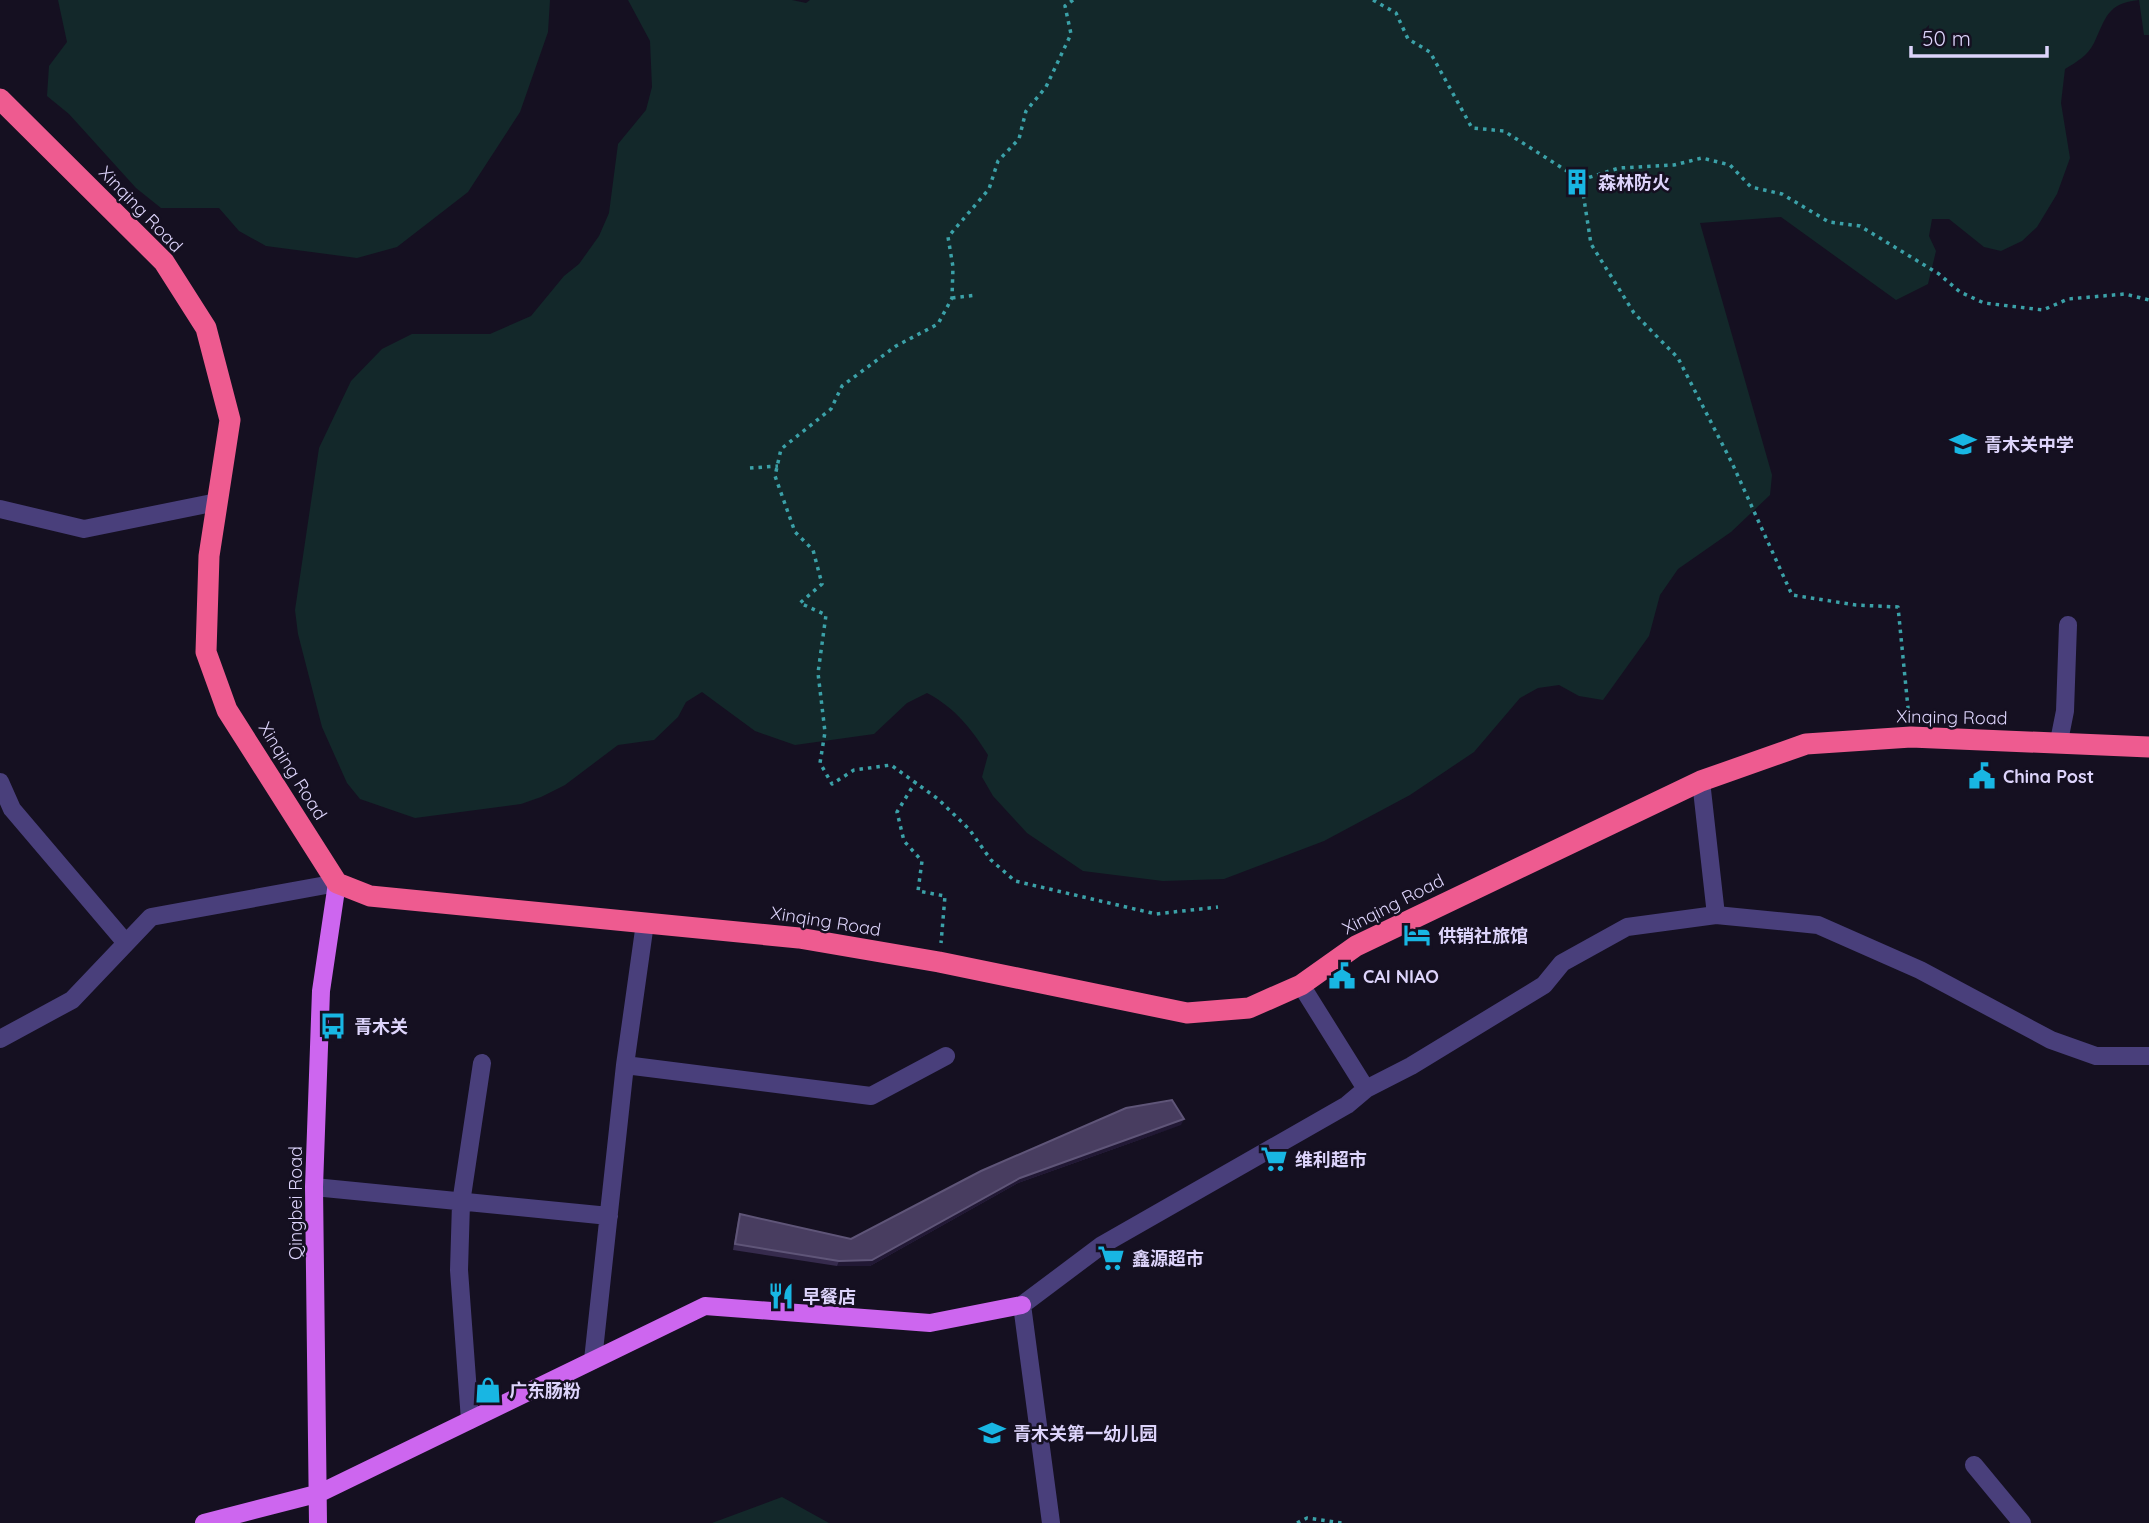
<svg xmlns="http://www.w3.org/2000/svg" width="2149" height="1523" font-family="Quicksand,'Noto Sans SC',sans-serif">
<rect width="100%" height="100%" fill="#151021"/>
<path fill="#13282a" d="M58,0H550L548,32L520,112L468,192L397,247L357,258L266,246L239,231L219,208H161L136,188L69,114L47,96L49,66L67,42Z
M628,0H792L806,3L810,0H2149V35H2144L2139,0C2107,3 2106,18 2094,43C2088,55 2077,62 2065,69L2061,103L2070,158L2057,194L2037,227L2022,241L2001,251L1984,247L1949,219H1932L1929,236L1936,251L1928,284L1896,300L1781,217L1700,223L1772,475L1770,495L1731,532L1678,569L1660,595L1649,636L1603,700L1579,696L1559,685L1538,688L1520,698L1474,752L1410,795L1324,841L1224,879L1163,881L1083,871L1027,833L993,796L982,777L988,755C971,728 955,708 927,693L907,703L874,734L795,745L755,731L702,692L686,702L678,717L654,740L618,745L565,785L541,797L521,804L415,818L360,799L347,783L322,727L298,634L295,610L319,448L351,381L382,349L412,334H490L531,316L564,276L579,264L599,236L609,213L618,144L646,110L652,87L650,41Z
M782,1497L829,1523H712Z"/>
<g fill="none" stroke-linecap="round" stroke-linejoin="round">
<path stroke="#3ba1a8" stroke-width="3.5" stroke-dasharray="3.5 5" stroke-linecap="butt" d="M1073,0L1065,6L1071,34L1046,87L1026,111L1019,139L998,161L989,189L948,237L953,267L952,298L938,324L896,346L842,386L831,409L781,449L775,476L795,532L813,550L822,584L800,603L826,615L818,673L825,732L820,763L832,784L854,770L891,765L938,799L969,829L991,860L1015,881L1156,914L1218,907
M1373,0L1396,13L1408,39L1430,52L1472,128L1504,131L1581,180L1591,244L1634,313L1678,358L1732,463L1792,595L1856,605L1898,607L1909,718
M1581,180L1619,168L1674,165L1702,158L1730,165L1751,187L1782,194L1829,222L1860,226L1939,274L1960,292L1984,303L2043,310L2068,299L2125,294L2149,300
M952,298L977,295
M750,468L778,466
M916,781L897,812L904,841L922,861L918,891L945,896L941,943
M1297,1523L1307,1518L1342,1523"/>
<path stroke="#493f7b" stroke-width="18" d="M0,509L84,529L217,502
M2059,741L2065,711L2068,625
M0,782L12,809L126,943
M1716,915L1818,925L1920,970L2051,1040L2096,1056H2149
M1301,985L1366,1089
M0,1039L72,1000L151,917L337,883
M625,1065L871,1096L946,1056
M314,1187L609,1216
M593,1360L625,1065L645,923
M470,1420L459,1270L461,1203L482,1063
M1974,1465L2022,1523
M1051,1523L1022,1305L1102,1245L1347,1105L1366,1089L1411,1066L1544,985L1562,963L1627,927L1716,915L1701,781"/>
<path stroke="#cd66ef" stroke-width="18" d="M204,1523L320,1493L705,1306L930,1323L1022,1305
M318,1523L314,1187L321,991L337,883"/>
<path stroke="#ee5b90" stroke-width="21" d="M0,99L164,262L206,328L230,420L209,556L206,652L227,710L337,883L370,896L799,938L939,962L1187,1013L1249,1008L1301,985L1356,946L1701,781L1806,744L1911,737L2149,747"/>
</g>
<path fill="#362b4d" d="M1181,1125L1018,1183L870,1266H837L733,1250L738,1220L740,1214L851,1239Z"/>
<path fill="#211834" d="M1184,1119L1181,1125L1018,1183L870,1266H837L839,1261L1020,1178Z"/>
<path fill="#483d60" stroke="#5f5578" stroke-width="2" d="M1172,1100L1184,1119L1020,1178L872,1260L839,1261L735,1244L740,1214L851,1239L981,1171L1126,1108Z"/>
<defs>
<g id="building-bare" transform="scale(2.1)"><path d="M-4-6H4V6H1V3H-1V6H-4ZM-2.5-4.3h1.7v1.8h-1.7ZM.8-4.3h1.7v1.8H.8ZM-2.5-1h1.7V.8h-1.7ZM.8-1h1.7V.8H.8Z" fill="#18b6e3" stroke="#151021" stroke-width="2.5" paint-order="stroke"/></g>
<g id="school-bare" transform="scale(2.1)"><path d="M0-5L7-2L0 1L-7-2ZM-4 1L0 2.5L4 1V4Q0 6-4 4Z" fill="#18b6e3" stroke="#151021" stroke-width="2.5" paint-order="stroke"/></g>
<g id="civic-bare" transform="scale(2.1)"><path d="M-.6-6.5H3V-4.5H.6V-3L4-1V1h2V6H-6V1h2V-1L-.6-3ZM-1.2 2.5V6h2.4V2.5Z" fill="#18b6e3" stroke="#151021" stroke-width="2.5" paint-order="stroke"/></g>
<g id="hotel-bare" transform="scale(2.1)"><path d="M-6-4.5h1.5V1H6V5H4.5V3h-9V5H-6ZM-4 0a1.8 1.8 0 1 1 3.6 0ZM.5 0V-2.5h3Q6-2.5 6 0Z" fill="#18b6e3" stroke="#151021" stroke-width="2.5" paint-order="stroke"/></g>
<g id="bus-bare" transform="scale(2.1)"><path d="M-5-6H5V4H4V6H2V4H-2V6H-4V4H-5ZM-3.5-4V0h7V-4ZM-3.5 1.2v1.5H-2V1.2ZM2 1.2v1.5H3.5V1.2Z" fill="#18b6e3" stroke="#151021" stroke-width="2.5" paint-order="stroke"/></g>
<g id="supermarket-bare" transform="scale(2.1)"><path d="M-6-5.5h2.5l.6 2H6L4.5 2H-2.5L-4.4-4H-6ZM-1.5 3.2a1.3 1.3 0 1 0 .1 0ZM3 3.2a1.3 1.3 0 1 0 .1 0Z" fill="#18b6e3" stroke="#151021" stroke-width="2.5" paint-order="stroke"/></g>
<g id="restaurant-bare" transform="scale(2.1)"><path d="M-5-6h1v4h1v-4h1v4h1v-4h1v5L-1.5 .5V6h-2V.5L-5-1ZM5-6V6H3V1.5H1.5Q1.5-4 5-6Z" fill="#18b6e3" stroke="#151021" stroke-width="2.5" paint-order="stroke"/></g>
<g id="shop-bare" transform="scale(2.1)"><path d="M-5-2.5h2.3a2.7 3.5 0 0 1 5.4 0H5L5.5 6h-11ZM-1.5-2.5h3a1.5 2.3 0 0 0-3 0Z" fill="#18b6e3" stroke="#151021" stroke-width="2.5" paint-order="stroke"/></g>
</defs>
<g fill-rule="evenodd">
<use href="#building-bare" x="1577" y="182"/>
<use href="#school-bare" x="1963" y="444"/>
<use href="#civic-bare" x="1982" y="776"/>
<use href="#hotel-bare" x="1417" y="935"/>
<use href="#civic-bare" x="1342" y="976"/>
<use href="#bus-bare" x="333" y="1026"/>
<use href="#supermarket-bare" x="1274" y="1159"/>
<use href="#supermarket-bare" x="1111" y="1258"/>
<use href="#restaurant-bare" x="781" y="1296"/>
<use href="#shop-bare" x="488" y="1390"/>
<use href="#school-bare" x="992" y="1433"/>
</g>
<g text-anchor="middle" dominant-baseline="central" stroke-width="5" stroke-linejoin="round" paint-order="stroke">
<g font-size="18" font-weight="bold" fill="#ddd4fb" stroke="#151021" text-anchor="start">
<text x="1598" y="182">森林防火</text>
<text x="1984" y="444">青木关中学</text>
<text x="2003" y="776">China Post</text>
<text x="1438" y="935">供销社旅馆</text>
<text x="1363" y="976">CAI NIAO</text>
<text x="354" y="1026">青木关</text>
<text x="1295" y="1159">维利超市</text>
<text x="1132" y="1258">鑫源超市</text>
<text x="802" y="1296">早餐店</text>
<text x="509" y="1390">广东肠粉</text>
<text x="1013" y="1433">青木关第一幼儿园</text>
</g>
<g font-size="18" fill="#ddd4fb" stroke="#151021">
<text transform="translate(141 209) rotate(46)">Xinqing Road</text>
<text transform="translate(1952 717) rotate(1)">Xinqing Road</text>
<text transform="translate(293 771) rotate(58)">Xinqing Road</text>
<text transform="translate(1393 904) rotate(-27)">Xinqing Road</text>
<text transform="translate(826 921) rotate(9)">Xinqing Road</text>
<text transform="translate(295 1203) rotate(-90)">Qingbei Road</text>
</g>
</g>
<path d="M1911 46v10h136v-10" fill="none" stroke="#ddd4fb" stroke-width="3.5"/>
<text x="1922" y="46" font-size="21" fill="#ddd4fb" stroke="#151021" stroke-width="5" paint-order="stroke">50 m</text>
</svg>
